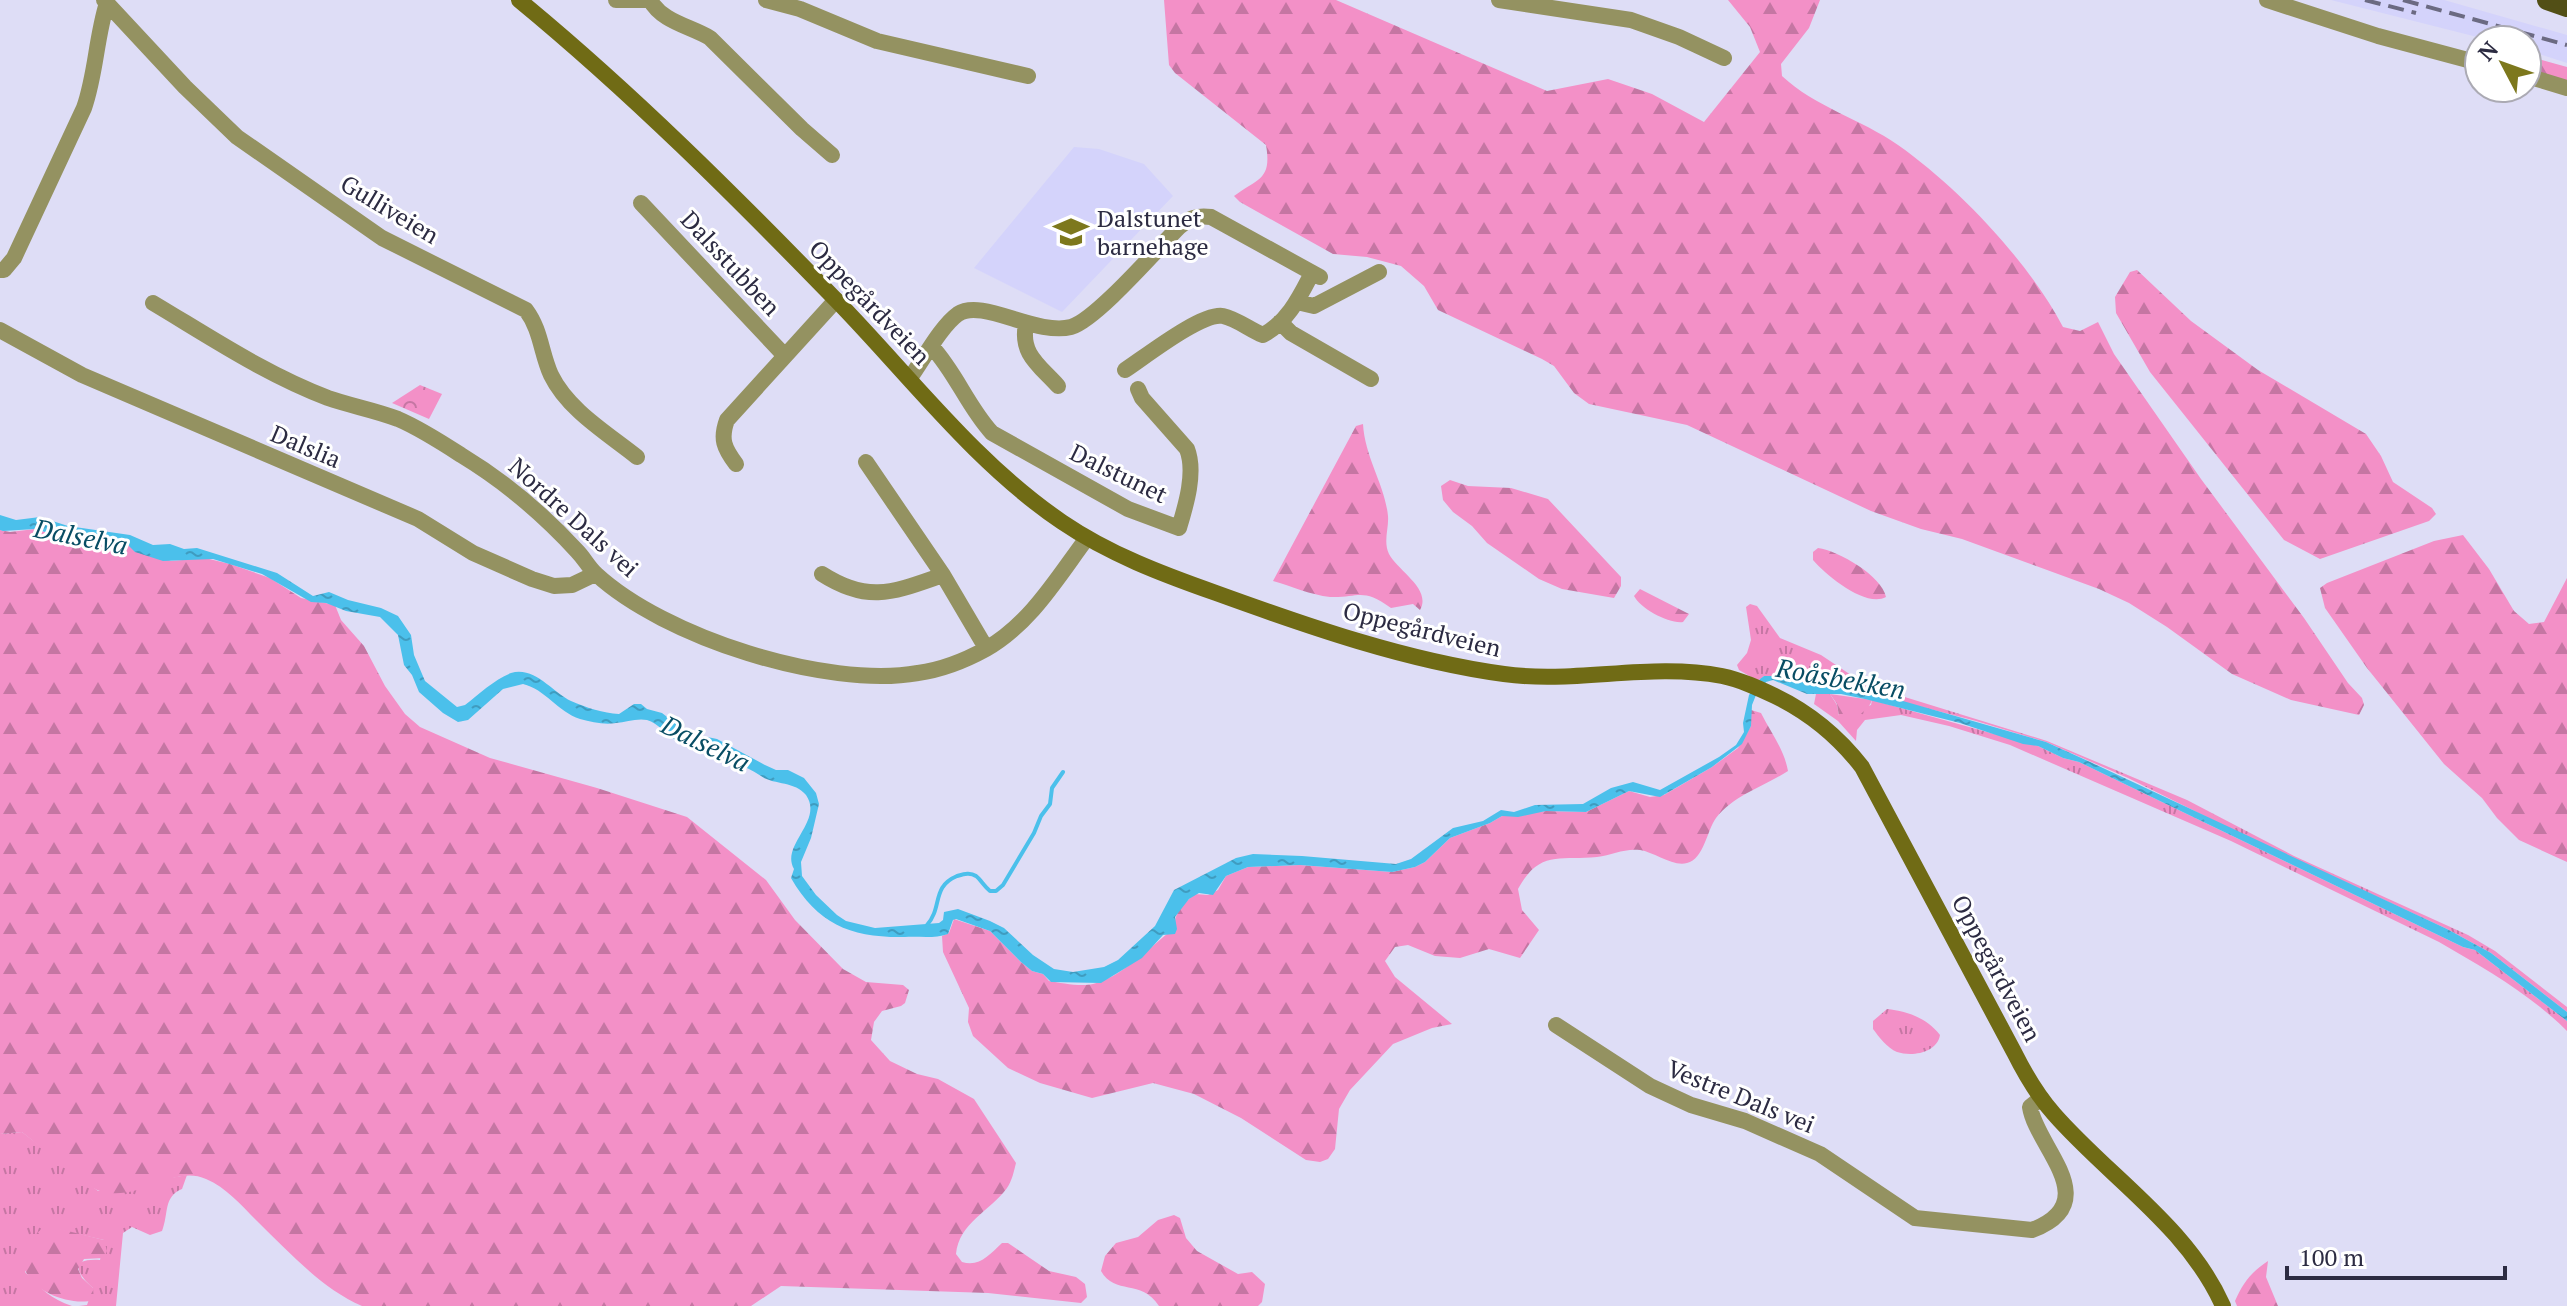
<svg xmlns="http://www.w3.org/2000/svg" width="2567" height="1306" font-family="'PT Serif',serif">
<defs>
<pattern id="grass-tufts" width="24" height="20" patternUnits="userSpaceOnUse" patternTransform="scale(2)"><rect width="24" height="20" fill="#f390c7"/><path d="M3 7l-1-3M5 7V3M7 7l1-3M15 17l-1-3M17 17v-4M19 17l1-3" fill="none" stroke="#c576a3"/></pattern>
<pattern id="forest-firs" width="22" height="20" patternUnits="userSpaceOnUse" patternTransform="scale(2)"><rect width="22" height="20" fill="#f390c7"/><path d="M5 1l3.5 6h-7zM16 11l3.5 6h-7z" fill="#c576a3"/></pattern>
<pattern id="park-crowns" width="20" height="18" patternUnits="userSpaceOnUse" patternTransform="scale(2)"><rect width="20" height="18" fill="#f390c7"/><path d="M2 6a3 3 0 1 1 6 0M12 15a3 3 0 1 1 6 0" fill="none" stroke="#c576a3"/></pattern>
<pattern id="water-ripples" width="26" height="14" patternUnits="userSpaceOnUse" patternTransform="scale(2)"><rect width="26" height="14" fill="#4bc0eb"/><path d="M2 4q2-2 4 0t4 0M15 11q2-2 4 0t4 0" fill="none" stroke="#3f9cc0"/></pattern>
</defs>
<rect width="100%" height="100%" fill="#deddf6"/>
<path fill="#d4d3fb" d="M2331,0H2444L2567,35V63L2527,50V40H2489Z
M1074,147L1099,149L1144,164L1173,196L1062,312L974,268Z"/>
<path fill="url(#grass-tufts)" d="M1750,604L1757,606L1780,638L1821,655L1866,685L2047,741L2187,800L2294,856L2468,935L2495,951L2567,1007V1012L2491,953L2447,929L2241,834L2128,778L2046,742L1976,721L1872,694L1816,685L1774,676H1764L1758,681L1739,670L1737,665L1747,653L1751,640L1746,607Z
M1816,694H1830L1837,705L1839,716L1871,705L1872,700L2038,746L2063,758L2079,762L2463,947L2475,950L2567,1021V1031C2530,994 2484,968 2439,942L2231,841L2010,745L1949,726L1901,715L1865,720L1857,730L1856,741L1838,721L1814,704Z
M1887,1009C1907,1011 1927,1018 1940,1035C1937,1053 1912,1057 1897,1052C1887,1048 1879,1037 1873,1029V1021Z
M22,1132L98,1191L187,1175L182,1189C163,1197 169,1213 162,1231L150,1235L132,1227L123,1233L116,1306H79L87,1305L93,1288C75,1272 70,1258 100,1260L104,1240L48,1227L25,1272C40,1288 51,1299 72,1306H0V1134Z"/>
<path fill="url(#forest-firs)" d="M1164,0H1336L1547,91L1608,79L1652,94L1704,122L1760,52L1750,27L1728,0H1820L1809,28L1781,64L1782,76C1815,107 1861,119 1898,145C1959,188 2028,261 2063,327L2080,331L2098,322L2114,354L2201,479L2304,618L2348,683L2362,698L2364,705L2359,715L2291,700L2232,674L2167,627L2129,603L2099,589L1962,539L1921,529L1871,511L1687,425L1589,404L1574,393L1554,366L1542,359L1438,310L1424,286L1401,266L1367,257L1333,254L1240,202L1234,196C1258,178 1272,180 1266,145L1175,73L1169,65Z
M2527,56L2567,67V84L2527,72Z
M2137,270L2191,321L2258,370L2366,434L2381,456L2393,482L2432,508L2436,514L2429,521L2320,559L2284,540L2150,372L2116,313L2115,297L2130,272Z
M1363,424C1365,458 1385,485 1388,516C1389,528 1383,542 1389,554C1398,571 1432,589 1420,610L1413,604L1391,608C1362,587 1359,598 1330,597C1311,595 1291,586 1273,581L1356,426Z
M1450,480L1468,486L1511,488L1548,499L1621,577V586L1614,598L1562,589L1539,579L1487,543L1472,526L1453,512L1443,500L1441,486Z
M35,529L79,542L108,541L125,544L171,561L205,558L230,564L270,578L301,598L335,605L341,620L364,646L385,686L405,714L420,727L490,758L597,788L687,817L766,880L795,920L843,969L866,982L903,985L909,990L905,1003L901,1006L882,1011L874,1022L871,1040L890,1061L917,1074L938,1079L974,1099L1016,1163C1014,1171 1012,1181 1007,1188C990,1211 959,1223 956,1254L962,1262C980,1267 989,1255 1002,1243H1008L1049,1271L1076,1277L1085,1284L1087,1297L1081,1303L988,1293L781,1286L751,1306H362C322,1289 288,1251 258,1222C242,1206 227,1188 206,1179C173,1164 139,1203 100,1191C87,1188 36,1143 22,1132L0,1134V530L10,532Z
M2463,535L2489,569L2514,611L2529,624L2544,622L2567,578V862L2519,840L2497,818L2482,798L2444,764L2367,668L2325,608L2320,588L2327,583L2434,541Z
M1818,548C1839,551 1882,576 1886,597C1866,608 1827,576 1813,560V552Z
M1640,589L1689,614L1683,622C1669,624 1641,609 1634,596Z
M1830,694L1872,700C1868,712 1851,723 1839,716L1837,704Z
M1751,710L1761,713C1771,733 1784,749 1788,771C1765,786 1734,795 1716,818C1707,830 1704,859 1687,863C1673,867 1654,852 1640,850C1625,848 1612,855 1597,857C1560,861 1540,849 1518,889L1522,910L1539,930L1520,958L1489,949L1460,958L1435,956L1408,945L1395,947L1385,961L1395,977L1452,1024L1432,1028L1393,1044L1350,1090L1339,1109L1335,1149L1328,1159L1320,1162L1306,1160L1241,1118L1194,1094L1153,1083L1092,1098L1040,1083L1008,1068L973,1036L968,1022L969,1008L943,952L942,936L949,933L954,919L990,931L1021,962L1032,971L1043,974L1049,981C1061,983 1081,987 1093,984C1121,977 1146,951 1167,934C1174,928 1174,920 1178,912C1182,905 1189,899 1195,894L1208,895L1218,890L1226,876L1248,867L1300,865L1392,872L1415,867L1425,862L1450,838L1490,823L1502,816L1546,811L1586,812L1629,791L1650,797L1664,795L1712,767L1738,748L1751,726Z
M1174,1215L1180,1218L1186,1238L1197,1251L1238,1274L1252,1272L1265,1284L1262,1302L1258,1306H1159C1141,1278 1115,1296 1101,1271L1105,1256L1116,1243L1138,1237L1158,1220Z
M48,1226L104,1240L107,1251L104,1258L84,1259L78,1269L82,1278L93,1288L94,1300C73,1306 36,1294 26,1272C19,1256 33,1231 48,1226Z
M2268,1261L2266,1277L2278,1306H2237L2235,1301C2243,1283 2251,1272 2268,1261Z"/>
<path fill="url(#park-crowns)" d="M420,385L442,394L429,419L392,403Z"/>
<path fill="url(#water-ripples)" d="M0,515L16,520L40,517L68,526L130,535L153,545L170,544L184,549L197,548L277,573L313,596L329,592L348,600L381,608L398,616L411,635L414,655L425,681L457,707L465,705C479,694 495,679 511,673C535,666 553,693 571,701C587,708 603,713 619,714L634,704H641L647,709L662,713L688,733L717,739L765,765L776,770H788L804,778L816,793L819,804L811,838L801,862L802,876L816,895L837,915L846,921L875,928L939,923L943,920L944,912L958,909L990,921L1004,928L1033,955L1054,969L1073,972L1104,967L1118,960L1155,926L1174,890L1236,858L1253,854L1302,856L1396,864L1411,859L1453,828L1483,821L1501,810L1514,812L1535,805L1583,804L1611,788L1633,782L1660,790L1719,757L1736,745L1744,732L1743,723L1749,695L1760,679L1764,676H1774L1816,685L1838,684L1858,692L1889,697L2046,742L2088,761L2447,929L2491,953L2567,1012V1021L2475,950L2463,947L2079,762L2063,758L2038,746L2023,744L1960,723L1865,699L1841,694H1807L1773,680L1766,682L1756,695L1752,705L1751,726L1742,744L1712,767L1660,797L1629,791L1586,812L1546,811L1518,817L1502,816L1490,823L1450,838L1425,862L1415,867L1392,872L1300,865L1248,867L1226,876L1213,895L1199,893L1189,899L1175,917L1177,929L1175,934L1163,935L1142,958L1101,983L1051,982L1043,974L1032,971L1021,962L990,931L956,919L953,920L948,934C934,939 919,936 905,937C852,938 818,925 791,878L794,869C780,845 824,821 806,795C795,781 774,785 761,776C736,759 703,756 677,741C667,735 658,723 647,720C637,718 626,722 616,723C604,725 592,722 580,719C558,712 545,689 523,684L503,689L468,720L458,722L443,713L419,692L412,675L404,665L398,635L380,617L346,611L326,603L311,602L262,574L213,559L163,561L135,552L128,545L108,541L79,542L35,529L3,531L0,530Z"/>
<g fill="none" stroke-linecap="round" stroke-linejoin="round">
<path stroke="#4bc0eb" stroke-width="4" d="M927,925C943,907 931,887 957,876C964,874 970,872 976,876C981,880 984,886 990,891H996L1003,885L1034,833L1041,816L1050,804L1052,788L1063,772"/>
<path stroke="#949261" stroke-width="16" d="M104,0L185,87L237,137L382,238L526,310C541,330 541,353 551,375C568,410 607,433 637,457
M616,0H651
M650,0C662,22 690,26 710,38L802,129L832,155
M766,0L800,9L877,41L1028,76
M1499,0L1631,20L1679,37L1724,58
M2267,0L2378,36L2479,63
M2527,76L2567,88
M641,203L785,356
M0,270H4L14,258L84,108C96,74 96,38 107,3
M1297,302L1314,306L1379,272
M153,303C210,337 265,374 328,398C351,406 375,410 398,419C419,428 441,442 461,455C504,481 543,514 577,551C584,558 589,568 596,574C664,637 826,689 918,673C940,670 966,660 986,649C1031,623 1057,578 1087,538
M1280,322L1291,333L1371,379
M1026,324C1020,354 1039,365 1058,386
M0,330L82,375L418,519L473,553L532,579L554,586L572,585L595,574
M932,347C956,373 968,407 992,433L1128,509L1179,528C1186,505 1196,472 1187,449L1142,398L1138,389
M1125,370C1145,357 1202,312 1223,316C1237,319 1250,330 1263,335C1288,322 1300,296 1312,273
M910,378C923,360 941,326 958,314C982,298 1036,336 1071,327C1096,320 1158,248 1179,227C1190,218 1197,215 1211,217L1320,277
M866,462L943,575L986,648
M736,464C724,448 720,439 727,420L836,300
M822,574C869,604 894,592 943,575
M1556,1025L1650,1086L1691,1105L1745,1121L1820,1154L1915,1218L2032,1230C2106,1202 2036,1147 2030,1107L2041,1098"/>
<path stroke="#706b15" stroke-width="16" d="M519,0C632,93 735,196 837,301C909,375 975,463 1062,522C1109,554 1162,574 1216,593C1307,626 1407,661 1504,674C1576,684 1651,662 1722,676C1741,680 1758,688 1775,696C1810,713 1838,736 1862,767L2014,1052C2025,1074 2037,1095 2054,1114C2109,1177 2188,1227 2223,1306"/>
<path stroke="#524f16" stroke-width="20" d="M2547,0L2567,7"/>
<path stroke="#6b6a82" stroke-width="4" stroke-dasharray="16 8" stroke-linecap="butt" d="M2365,0L2416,13
M2403,0L2567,45"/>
</g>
<defs>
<g id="school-bare" transform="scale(2.76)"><path d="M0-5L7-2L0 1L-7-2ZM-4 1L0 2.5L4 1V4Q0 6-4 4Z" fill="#7d781d" stroke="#fff" stroke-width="2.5" paint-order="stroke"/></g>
</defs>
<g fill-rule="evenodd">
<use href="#school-bare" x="1071" y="232"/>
</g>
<g text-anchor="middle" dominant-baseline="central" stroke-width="6" stroke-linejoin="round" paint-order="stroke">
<g font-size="24" fill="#2c2b42" stroke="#fff">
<text transform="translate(390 209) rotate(31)">Gulliveien</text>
<text transform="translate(731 263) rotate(47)">Dalsstubben</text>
<text transform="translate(870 302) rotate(46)">Oppegårdveien</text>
<text transform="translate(306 446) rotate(23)">Dalslia</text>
<text transform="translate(1119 473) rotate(26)">Dalstunet</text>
<text transform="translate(574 517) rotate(42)">Nordre Dals vei</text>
<text transform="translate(1422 629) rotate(14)">Oppegårdveien</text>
<text transform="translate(1997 968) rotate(62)">Oppegårdveien</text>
<text transform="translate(1741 1096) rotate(22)">Vestre Dals vei</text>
</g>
<g font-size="24" fill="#2c2b42" stroke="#fff" text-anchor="start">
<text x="1097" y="218">Dalstunet<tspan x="1097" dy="28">barnehage</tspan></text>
</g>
<g font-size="26" font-style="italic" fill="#084d64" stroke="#fff">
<text transform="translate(81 536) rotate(11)">Dalselva</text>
<text transform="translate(1841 678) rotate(10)">Roåsbekken</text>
<text transform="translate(706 743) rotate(26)">Dalselva</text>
</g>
</g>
<g transform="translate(2503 64) rotate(311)"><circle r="38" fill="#ffffff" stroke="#abaab3" stroke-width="2"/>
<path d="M0-6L14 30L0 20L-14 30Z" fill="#7d781d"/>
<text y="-12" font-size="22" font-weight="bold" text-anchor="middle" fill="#2c2b42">N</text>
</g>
<path d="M2287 1266v12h218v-12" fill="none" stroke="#2c2b42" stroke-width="4"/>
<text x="2299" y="1266" font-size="24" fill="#2c2b42" stroke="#ffffff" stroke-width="6" paint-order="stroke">100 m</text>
</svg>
